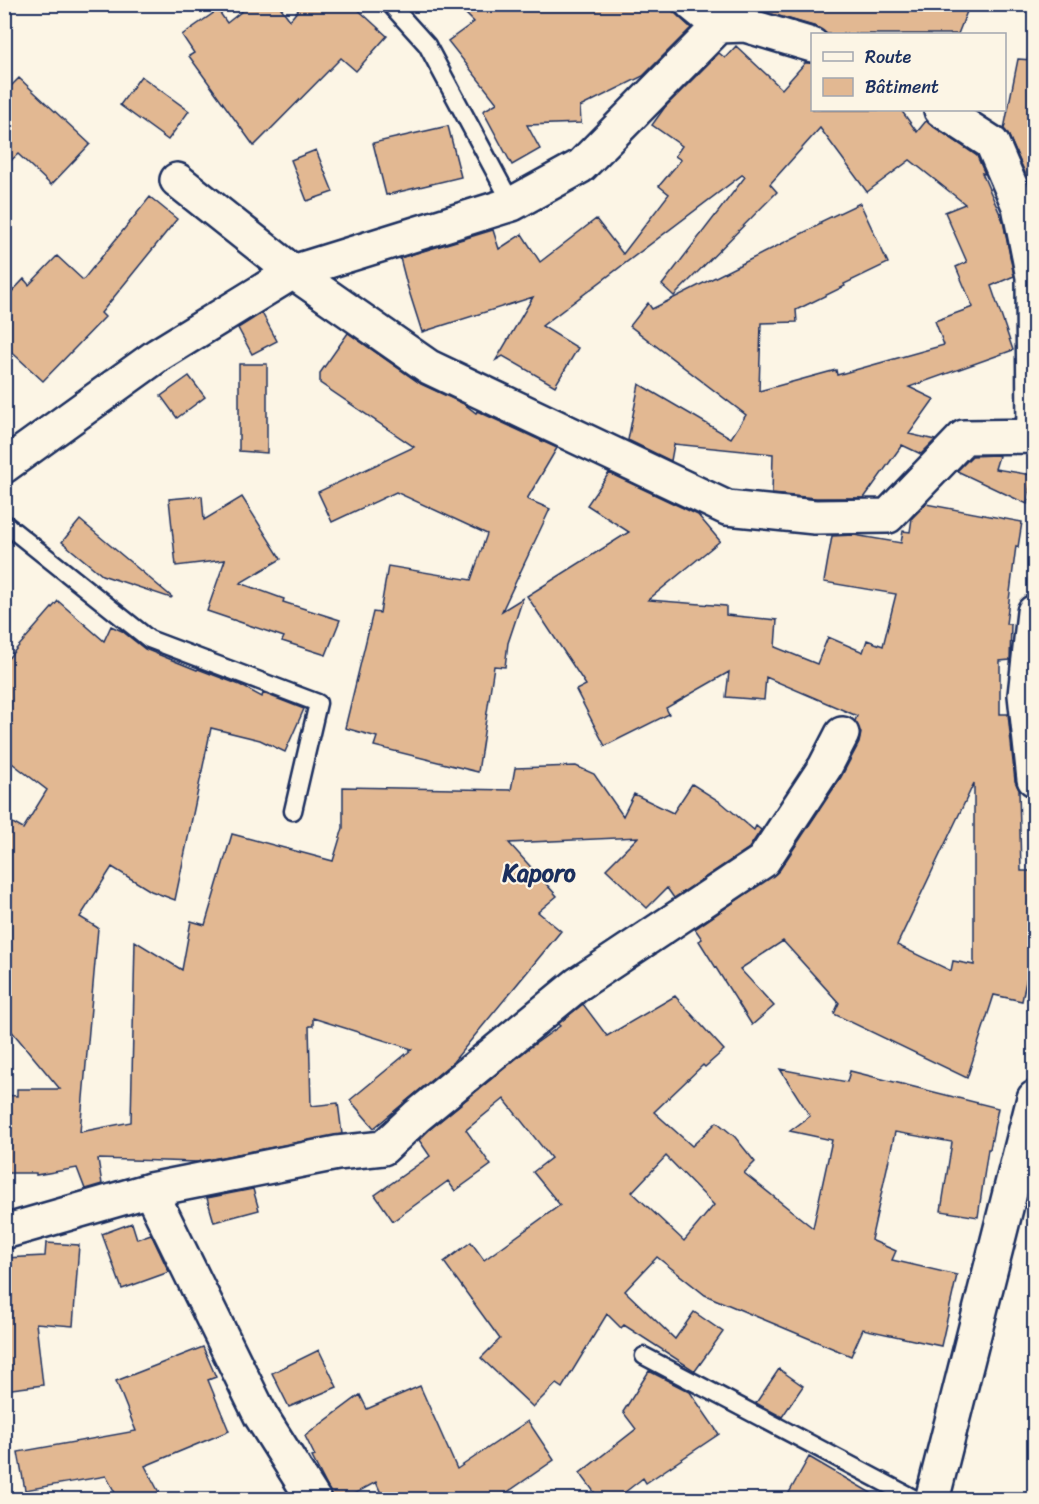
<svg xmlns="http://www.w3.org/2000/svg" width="1039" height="1504" font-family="Sriracha,sans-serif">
<rect width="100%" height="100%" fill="#fcf5e5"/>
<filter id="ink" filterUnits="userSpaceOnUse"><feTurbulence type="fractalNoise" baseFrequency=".0167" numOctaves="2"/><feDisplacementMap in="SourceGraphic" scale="12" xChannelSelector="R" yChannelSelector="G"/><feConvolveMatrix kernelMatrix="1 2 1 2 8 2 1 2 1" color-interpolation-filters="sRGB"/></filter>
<g filter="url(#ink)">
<path fill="#e2b892" stroke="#1b2f5e" stroke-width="1.5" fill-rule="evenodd" d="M251,4H278L290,20L303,4H352L387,36L356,71L341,58L254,146L189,56L194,53L182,35L218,10L227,23Z
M456,4H665L691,28L643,76L580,107L581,123L527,125L540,149L512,165L483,111L497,103L448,41L474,22Z
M748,4H970L958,34H827L817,27L748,7Z
M736,46L782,89L805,63H813V110H901L917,132L926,121L977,156L985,174L982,173L1003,221L1014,276L991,286L1013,350L909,387L934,399L909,434L935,440L921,454L902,445L864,498H816L772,494L773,454L674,444L671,461L628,440L639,384L731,438L746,415L630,326L648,303L652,309L821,224L820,222L860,203L888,263L844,284L845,286L796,310L797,322L761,323L759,391L836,370L837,375L944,345L935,321L973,307L956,267L967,262L945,212L965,204L910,160L867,192L820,128L770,184L777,192L674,296L662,285L745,177L742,175L542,326L578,348L555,386L503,356L496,360L533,297L422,332L407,285L400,258L493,230L499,249L522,234L540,262L596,219L623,254L669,194L659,186L681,160L675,156L682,146L652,125L665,107L719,53L725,58Z
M1018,59L1032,60L1030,113L1035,114V185L1030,184L1009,136L1004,129Z
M141,76L189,111L168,140L120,105Z
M19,78L90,144L51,185L18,154L4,167V93Z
M448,126L461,177L386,195L373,143Z
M316,150L333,192L307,201L291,160Z
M150,197L177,219L101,313L105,317L43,381L4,345V300L24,279L29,285L57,256L83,280Z
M262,313L277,341L252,354L238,328Z
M348,333L421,384L464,404L476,413L477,411L557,448L527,499L550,509L502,611L523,598L508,643L505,667L494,666L478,772L374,746L377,737L345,728L373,612L380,613L388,566L471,580L487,534L396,492L332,522L318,492L414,447L320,383V373Z
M239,364H267V453L239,451Z
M189,376L205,397L177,418L161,396Z
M996,455L999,456L995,469L1032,475L1027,504L957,471L972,456Z
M609,473L698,515L720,541L648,600L726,606V615L777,620L775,647L817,664L828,637L863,652L867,640L883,646L896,594L824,582L832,536L854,535L901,543L903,531L910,532L912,518L926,504L1022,522L1018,547L1016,546L1006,624H1011L1010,660L1000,661V714H1008L1015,781L1019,790L1021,871H1035V937L1022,1001L994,995L967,1078L834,1014L839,1003L783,941L740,969L774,1006L752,1025L699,941L702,939L695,929L779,871L841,777L859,743L861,733L855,721L857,716L766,677L764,700L726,697L729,672L666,708L669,714L605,746L576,690L586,685L527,596L629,532L587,505ZM974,783V965L953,961L951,971L897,945Z
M202,496L204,520L242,497L281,559L240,583L284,599L283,602L340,620L326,655L282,641L284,637L207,611L225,560L176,566L169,499Z
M80,520L172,597L171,598L102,575L62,542Z
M58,601L104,641L111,626L122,631L145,649L197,670L198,669L240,685L262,697L263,693L304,709L285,752L260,740L211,728L175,900L151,891L112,867L80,917L98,928L80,1132L131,1122L135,941L182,970L191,921L205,925L232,834L333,861L343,828V787L511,790L515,768L576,766L594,774L623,816L634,794L673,813L692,784L722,803L754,830L756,826L761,830L749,848L674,898L667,888L647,908L606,869L638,837L509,843L557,896L538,912L561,931L453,1062L374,1128L350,1100L412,1049L313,1018V1026H309L311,1106L338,1103L342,1134L197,1162L98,1159L102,1184L85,1189L77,1168L36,1175V1173H4V1095L17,1096V1089H60L4,1022V818L23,829L47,790L4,757V663Z
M675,996L724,1050L705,1067L703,1065L654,1112L692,1146L717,1122L735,1137L755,1162L744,1173L813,1228L832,1140L790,1131L810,1116L780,1069L847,1082L850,1071L998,1108L990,1149H988L978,1217L941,1211L952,1142L895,1132L871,1240L896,1251L892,1260L957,1275L941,1346L863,1329L851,1356L705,1295L657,1257L625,1291L675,1339L694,1312L723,1332L695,1371L624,1325L621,1328L607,1314L562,1388L556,1384L533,1407L481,1358L500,1339L444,1262L471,1242L484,1260L560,1205L533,1172L551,1158L504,1099L466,1130L491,1165L455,1191L448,1181L393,1221L375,1195L430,1156L419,1140L429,1130L528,1049L560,1026L558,1024L583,1004L607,1036ZM666,1156L714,1205L684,1241L632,1192Z
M253,1189L259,1210L214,1222L207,1198Z
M132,1223L137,1239L151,1234L169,1272L122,1289L102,1234Z
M46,1243L79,1245L73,1326L36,1323L43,1385L4,1390V1258L45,1256Z
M203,1347L216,1377L208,1380L229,1431L145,1466L163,1500H119L106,1476L25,1490L18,1452L136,1431L116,1381Z
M319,1350L337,1387L289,1407L272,1373Z
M779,1369L803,1386L782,1417L756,1403Z
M649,1371L690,1392L719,1434L646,1483L643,1478L615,1500H600L580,1473L636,1429L623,1412Z
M420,1386L457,1469L528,1421L554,1460L496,1500H384L376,1482L343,1500H334L312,1457L315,1456L305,1436L360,1395L367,1409Z
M809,1457L883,1500H785Z"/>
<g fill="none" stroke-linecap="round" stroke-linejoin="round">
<g stroke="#1b2f5e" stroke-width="21">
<path id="service" d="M390,4L427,45L512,204
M4,523L149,639L318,703L293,811
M644,1356L917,1500"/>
</g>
<g stroke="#1b2f5e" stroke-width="38">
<path id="minor" d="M692,4L719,26L745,25L812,45
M941,110L992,143L1019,206L1033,277L1034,437
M177,180L293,272L429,367L727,508L815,517L888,516L964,437L1034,436
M4,466L158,355L293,272L512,204L581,166L719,26L730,4
M1034,612L1025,695L1034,779
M150,1190L337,1153L383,1148L417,1116L578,984L763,861L825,767L842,734
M4,1232L150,1190L261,1416L314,1500
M932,1500L1034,1098"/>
</g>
<use href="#service" stroke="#fcf5e5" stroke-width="16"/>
<use href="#minor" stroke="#fcf5e5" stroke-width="33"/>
</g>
</g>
<g text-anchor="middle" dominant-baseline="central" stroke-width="4.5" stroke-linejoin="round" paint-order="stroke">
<g font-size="24" font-weight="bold" fill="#1b2f5e" stroke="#fcf5e5">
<text x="539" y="873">Kaporo</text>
</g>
</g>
<rect width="1039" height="1504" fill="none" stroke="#fcf5e5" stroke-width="24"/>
<rect x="12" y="12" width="1015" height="1480" fill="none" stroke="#1b2f5e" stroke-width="2" filter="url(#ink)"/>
<rect x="811" y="33" width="195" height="78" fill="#fcf5e5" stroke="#a2a6af" stroke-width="1.5"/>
<rect x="823" y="52" width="30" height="9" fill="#fcf5e5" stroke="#a2a6af" stroke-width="1.5"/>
<text x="865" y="63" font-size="18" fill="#1b2f5e">Route</text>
<rect x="823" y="78" width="30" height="18" fill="#e2b892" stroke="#a2a6af" stroke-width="1.5"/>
<text x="865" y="93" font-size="18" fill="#1b2f5e">Bâtiment</text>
</svg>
